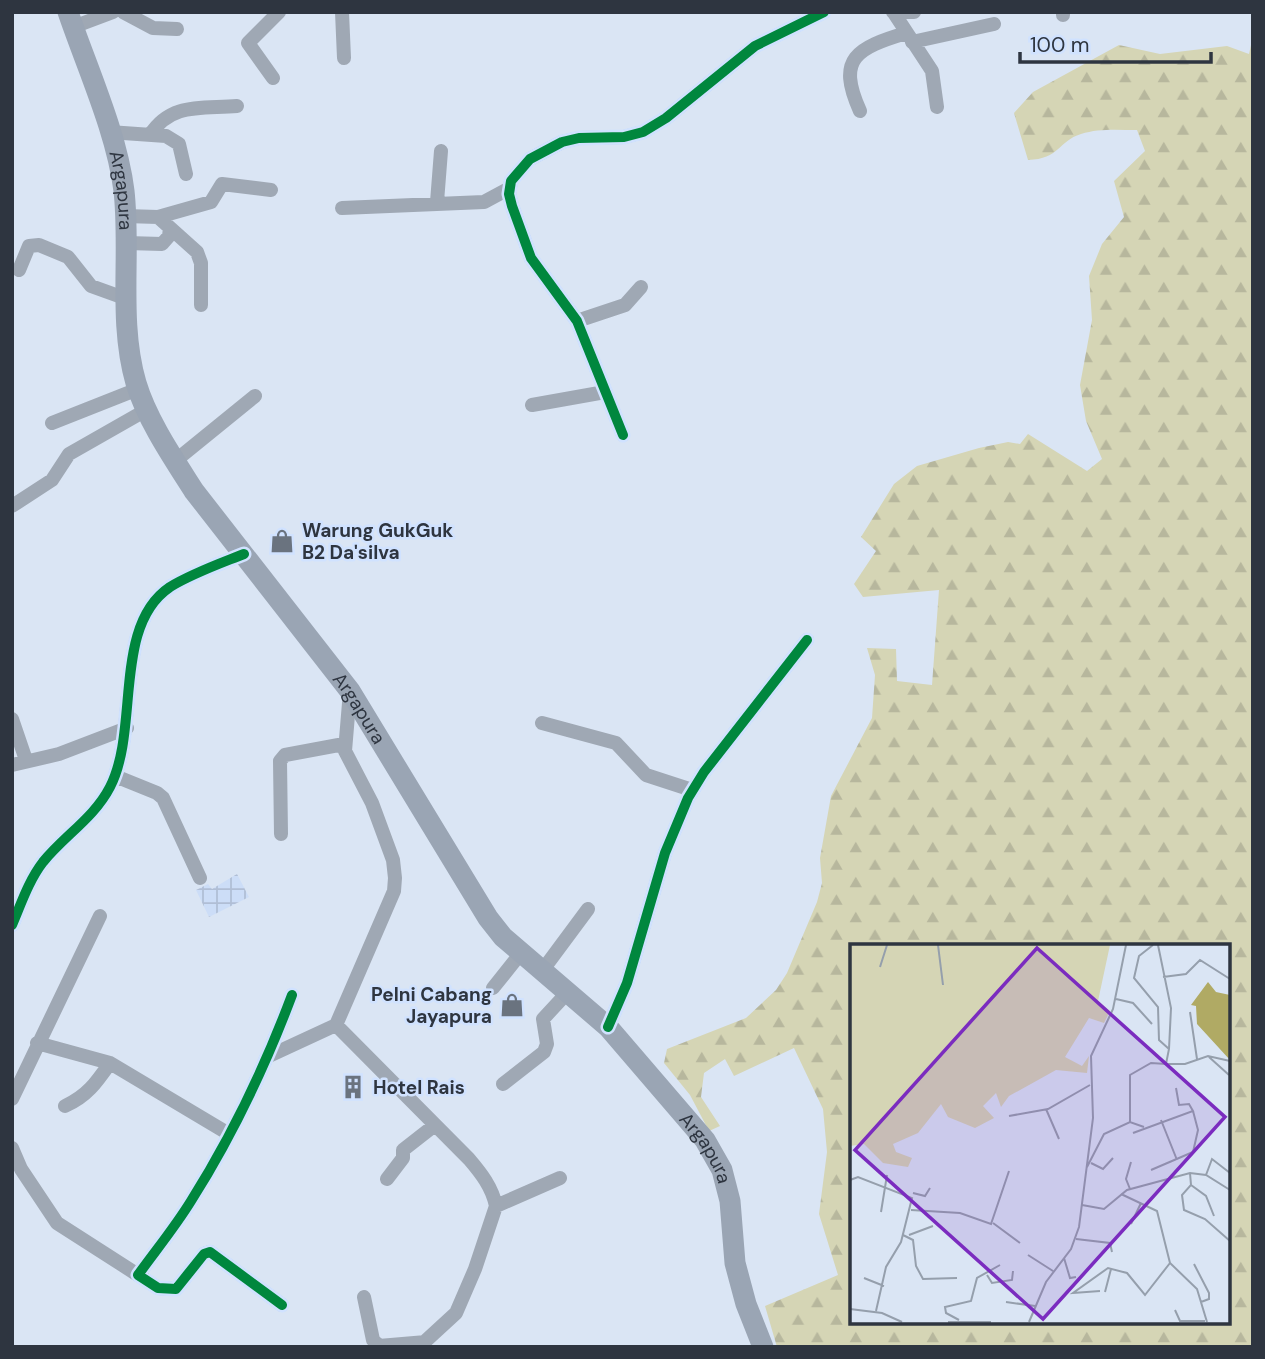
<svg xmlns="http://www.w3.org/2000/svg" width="1265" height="1359" font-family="'DM Sans',sans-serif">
<defs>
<pattern id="industrial-grid" width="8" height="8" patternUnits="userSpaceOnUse" patternTransform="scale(1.75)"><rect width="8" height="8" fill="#ccddf7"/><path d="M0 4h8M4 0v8" fill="none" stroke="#b0bed5"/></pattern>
<pattern id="forest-firs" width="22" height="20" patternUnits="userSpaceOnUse" patternTransform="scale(1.75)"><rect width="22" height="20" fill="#d5d5b5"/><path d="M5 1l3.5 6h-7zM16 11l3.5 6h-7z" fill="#b7b79d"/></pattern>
</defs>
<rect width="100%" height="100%" fill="#dae5f4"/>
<path fill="url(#industrial-grid)" d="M237,874L249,897L209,917L196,890L208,884L212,889Z"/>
<path fill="url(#forest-firs)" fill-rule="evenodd" d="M1253,36V1347H777L765,1306L838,1275L819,1214L827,1152L823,1109L794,1048L734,1076L725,1059L704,1073L701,1097L720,1126L709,1131L690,1095L664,1063L667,1049L746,1018L776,990L787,973L817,902L822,883L820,858L831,796L872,718L875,675L867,648L896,649L897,681L932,685L939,590L863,597L854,584L876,551L861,537L894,484L917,466L979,448L1008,442L1020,444L1028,434L1087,471L1102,459L1086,421L1080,385L1092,320L1089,276L1102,244L1124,217L1114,181L1145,151L1137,130C1119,130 1099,128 1081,134C1058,141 1060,159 1028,160L1014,113L1033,92L1119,45L1160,54L1227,46L1249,54ZM852,946H1228V1322H852Z"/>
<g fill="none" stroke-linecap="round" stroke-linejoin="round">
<path stroke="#9fa8b4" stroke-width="14" d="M123,12L153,28L177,29
M342,12L344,58
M893,12H914
M1063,12V15
M894,13L932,71L937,107
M73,27L113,12
M912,42L994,24
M273,78L248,43L279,12
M860,111C836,58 857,48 906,33
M109,132L166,136L179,144L186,174
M150,135C171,102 202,109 237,106
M437,202L441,151
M342,208L484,202L510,188
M125,216L158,217L211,202L222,184L271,190
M158,217L197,252L201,263V305
M127,243L162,244L169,236L170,228
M19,270L29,246L39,245L68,257L91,286L127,299
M577,321L625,305L641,287
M532,405L605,392
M52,423L138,389
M623,435L577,321L531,258L512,206L509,194L511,181L530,159L562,142L579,138L624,137L643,132L666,118L755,46L824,12
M175,461L255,396
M12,506L52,480L69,454L148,409
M12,719L26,760
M542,723L616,743L646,775L692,790
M12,765L59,754L127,728
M115,776L157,793L163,798L200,878
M281,834L280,761L285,755L344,744
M12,925C21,904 29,880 43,862C65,835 94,818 110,787C140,729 112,626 170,587C193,573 219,564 244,554
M542,971L588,909
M493,988L521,953
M336,1025L469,1159C481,1173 492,1187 496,1206L475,1269L456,1313L419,1347
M608,1027L627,983L665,853L688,798L704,772L807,640
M37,1043L110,1063L229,1134
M269,1056L336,1025L394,891L395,878L393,860L372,803L345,751L350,691
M503,1084L544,1052L547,1044L543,1019L567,993
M12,1099L100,916
M65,1106C87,1096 96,1083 110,1063
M12,1148L21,1169L57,1223L138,1275
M387,1179L403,1158V1150L435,1125
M496,1206L560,1178
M364,1297L373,1340L379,1346L426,1342
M282,1305L210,1252L204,1254L176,1289L158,1288L138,1275C156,1250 175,1227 191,1201C232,1136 265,1067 292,995"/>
<path stroke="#9aa5b4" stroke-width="21" id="s1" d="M68,12C87,68 117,133 124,191C131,254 118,321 136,383C147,420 173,458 194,491L350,691L488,918L503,937L608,1027L705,1140L722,1170L730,1201L735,1263L746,1304L763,1347"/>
<g stroke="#d0e2ff" stroke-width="15">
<path id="cycleway" d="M623,435L577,321L531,258L512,206L509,194L511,181L530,159L562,142L579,138L624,137L643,132L666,118L755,46L824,12
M12,925C21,904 29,880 43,862C65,835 94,818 110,787C140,729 112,626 170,587C193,573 219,564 244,554
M608,1027L627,983L665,853L688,798L704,772L807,640
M282,1305L210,1252L204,1254L176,1289L158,1288L138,1275C156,1250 175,1227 191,1201C232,1136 265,1067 292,995"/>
</g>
<use href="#cycleway" stroke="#00873e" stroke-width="10"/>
</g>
<defs>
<g id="shop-bare" transform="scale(1.89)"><path d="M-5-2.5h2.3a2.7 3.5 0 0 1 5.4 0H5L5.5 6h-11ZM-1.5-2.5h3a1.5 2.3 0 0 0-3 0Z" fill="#6a737f" stroke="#d0e2ff" stroke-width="2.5" paint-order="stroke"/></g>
<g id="building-bare" transform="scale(1.89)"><path d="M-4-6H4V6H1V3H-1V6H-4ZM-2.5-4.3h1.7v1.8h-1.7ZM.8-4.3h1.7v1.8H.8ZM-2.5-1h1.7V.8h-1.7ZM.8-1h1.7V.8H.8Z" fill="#6a737f" stroke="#d0e2ff" stroke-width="2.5" paint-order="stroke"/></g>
</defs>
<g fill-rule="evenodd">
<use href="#shop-bare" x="282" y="541"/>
<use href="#shop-bare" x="512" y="1005"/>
<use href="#building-bare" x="353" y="1087"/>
</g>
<g text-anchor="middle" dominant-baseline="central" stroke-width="5" stroke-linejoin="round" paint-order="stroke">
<g font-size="19" fill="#2e3540" stroke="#d0e2ff">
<text stroke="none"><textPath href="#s1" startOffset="187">Argapura</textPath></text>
<text stroke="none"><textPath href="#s1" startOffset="777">Argapura</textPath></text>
<text stroke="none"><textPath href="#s1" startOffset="1342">Argapura</textPath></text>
</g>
<g font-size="19" font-weight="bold" fill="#2e3540" stroke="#d0e2ff" text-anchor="start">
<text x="302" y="530">Warung GukGuk<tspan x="302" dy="22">B2 Da'silva</tspan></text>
<text x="492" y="994" text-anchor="end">Pelni Cabang<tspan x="492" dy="22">Jayapura</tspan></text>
<text x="373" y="1087">Hotel Rais</text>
</g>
</g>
<g transform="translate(850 944)">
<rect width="380" height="380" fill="#dae5f4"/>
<path d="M0,1H260L248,57L260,67L254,79L239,74L215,113L232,122L239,112L237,129L206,126L159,152L151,163L146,149L133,162L144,174L125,184L98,173L91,160L68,189L43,200L46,208L62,214L58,223L33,219L14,200L0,202Z" fill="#d5d5b5"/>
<path d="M358,38L366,48L380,51V116L347,80L346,62L341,61Z" fill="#b0aa64"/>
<path fill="none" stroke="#959fac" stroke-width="2" d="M88,1L93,41M303,1L289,12L284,34L308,63L309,96L319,105M30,23L37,1M313,33L336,30L350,16L380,35M266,55L283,59L302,80M340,68L347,115M359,113L379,131M316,120H335L358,112L380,117M196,165L209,195M159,172L198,165L240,141M311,176L327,216M280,178V131L301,119L316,120L319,105L321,64L308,1M283,189L343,167L339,160L329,161L326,144M241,219L253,225L263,214M237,223L254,190L280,178L294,183M301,226L343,208L348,186L343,167M340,229L341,241L332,251L334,266L355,275L380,297M356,231L362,215L380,229M0,236L8,233L62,254L51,298L36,323L26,367M341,241L356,252L364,272M280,245L276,235L281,218M63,249L75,252L80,244M271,250L307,267L320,319L347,345L357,378M232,261L254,265L277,246L340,229L356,231L380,246M61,266L110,269L141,280L159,227M31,268L37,231M143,279L170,299M281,280L291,259M53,291L63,296L66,322L73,335L107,334M59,291L83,282M226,295L260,299L262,308M178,311L203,327M214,314L220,334L226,333M344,320L359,349V355L351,358M137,331L142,339L162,336L163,327M14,334L34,342M250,347L223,349L258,324L277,329L295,351L320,319M255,348L261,325M156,358L185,362M0,365L32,369L52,378M325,366L330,377H355M109,376L96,369L95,363L121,357L127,334L150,321M98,378H141M179,378L196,338L221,305L229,283L243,174L241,112L263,65L276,1"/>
<path fill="#7b2cbf" fill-opacity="0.15" stroke="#7b2cbf" stroke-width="3.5" d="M187,4L375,173L193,375L5,206Z"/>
<rect width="380" height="380" fill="none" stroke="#2e3540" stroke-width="3.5"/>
</g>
<rect width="1265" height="1359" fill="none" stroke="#2e3540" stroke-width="28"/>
<path d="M1020 52v10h191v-10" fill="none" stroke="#2e3540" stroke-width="3.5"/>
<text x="1030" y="52" font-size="21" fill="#2e3540" stroke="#d0e2ff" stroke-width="5" paint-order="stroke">100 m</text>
</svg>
